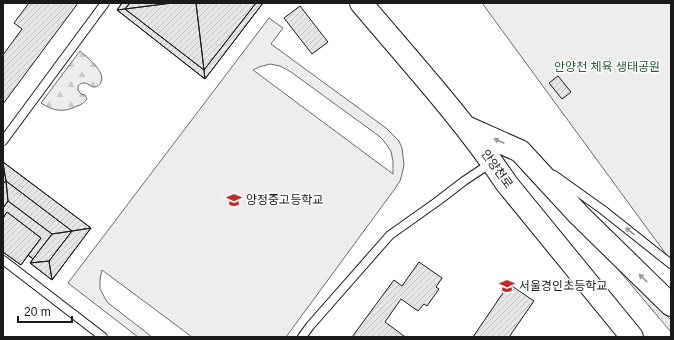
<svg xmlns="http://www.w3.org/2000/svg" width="674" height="340" font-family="Helvetica,'Noto Sans KR',sans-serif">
<defs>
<pattern id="grass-dots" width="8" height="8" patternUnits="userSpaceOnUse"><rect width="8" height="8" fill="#ededed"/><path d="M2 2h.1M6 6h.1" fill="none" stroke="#cbcbcb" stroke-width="1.8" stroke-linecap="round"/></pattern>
<pattern id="forest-firs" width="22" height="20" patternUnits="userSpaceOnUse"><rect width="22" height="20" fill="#ededed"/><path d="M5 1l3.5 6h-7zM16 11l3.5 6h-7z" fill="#cbcbcb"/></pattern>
<pattern id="building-hatch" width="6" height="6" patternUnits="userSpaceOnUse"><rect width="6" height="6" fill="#e6e6e6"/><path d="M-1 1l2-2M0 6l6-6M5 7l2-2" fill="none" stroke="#c5c5c5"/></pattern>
</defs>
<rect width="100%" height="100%" fill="#fff"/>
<path fill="url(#grass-dots)" stroke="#6a6a6a" d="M611,261L671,320V332Z"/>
<path fill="url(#forest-firs)" stroke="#6a6a6a" d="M80,51C87,57 106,72 101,82C99,86 97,87 93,87C87,84 84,80 78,86V90L81,94L85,95L87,99C84,103 81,105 77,106C64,113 53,111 41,103Z"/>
<path fill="#ededed" stroke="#6a6a6a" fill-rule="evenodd" d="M482,3H671V261Z
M269,18L283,28L271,44L386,128L399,141L402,148L404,165L402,174L400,181L394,190L286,337H192L102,270L100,279V289L107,302L152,337H138L68,283ZM270,64L280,66L291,72L379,136L383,140L391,151L393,162V174L253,70L259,67Z"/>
<path fill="url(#building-hatch)" stroke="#1a1a1a" d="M29,3H78L3,104V55L22,29L14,23Z
M122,3H263L205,79L117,10Z
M122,3H130L125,9L117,10Z
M130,3H172L125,9Z
M172,3H196L204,70L125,9Z
M196,3H256L204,70Z
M256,3H263L205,79L204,70Z
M300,6L328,42L312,54L284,18Z
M125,9L204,70L205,79L117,10Z
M558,76L571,92L562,99L549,83Z
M3,162L91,228L52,280L30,263L33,259L28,255L21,265L3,252Z
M3,162L91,228L72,231L6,181Z
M3,165L6,181L3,184Z
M6,181L8,201L3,208V184Z
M6,181L72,231L52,234L8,201Z
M8,201L52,234L33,259L28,255L41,238L7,212L3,218V208Z
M7,212L41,238L21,265L3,252V218Z
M91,228L52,280L49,261L72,231Z
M72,231L49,261L30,263L52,234Z
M49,261L52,280L30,263Z
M419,262L442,278L436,287L439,289L427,306L424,304L418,311L401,299L385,322L404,336L403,337H352L394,280L402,286Z
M509,284L534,301L509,337H473Z"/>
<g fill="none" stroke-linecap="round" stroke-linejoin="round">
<g stroke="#1a1a1a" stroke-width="10">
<path id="lane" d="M3,141L105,3
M554,175L603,210L671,264
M3,260L103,337
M302,337L310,326L390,235L438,201L464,181L491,163"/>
</g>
<g stroke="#1a1a1a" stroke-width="24">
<path id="secondary" d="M361,3C411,62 464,120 507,184L632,337
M466,127L520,151L579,215L671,305"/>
</g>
<use href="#lane" stroke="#fff" stroke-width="8"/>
<use href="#secondary" stroke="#fff" stroke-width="22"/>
</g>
<defs><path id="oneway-solid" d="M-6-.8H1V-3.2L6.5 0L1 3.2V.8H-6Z"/></defs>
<g fill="#989898">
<use href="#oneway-solid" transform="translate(499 141) rotate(-156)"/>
<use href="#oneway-solid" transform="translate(630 231) rotate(-141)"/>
<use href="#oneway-solid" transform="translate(643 278) rotate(-136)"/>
</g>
<defs>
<g id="school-bare" transform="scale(1.2)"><path d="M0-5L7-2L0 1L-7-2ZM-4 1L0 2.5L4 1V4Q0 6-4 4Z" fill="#c62828" stroke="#fff" stroke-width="2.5" paint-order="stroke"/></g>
</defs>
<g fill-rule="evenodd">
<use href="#school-bare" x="234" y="200"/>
<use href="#school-bare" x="507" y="286"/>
</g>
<g text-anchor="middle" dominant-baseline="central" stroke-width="3" stroke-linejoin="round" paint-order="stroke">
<g font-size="12" fill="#2b5a34" stroke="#fff">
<text x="607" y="67">안양천 체육 생태공원</text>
</g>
<g font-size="12" fill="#1a1a1a" stroke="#fff">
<text transform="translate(497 169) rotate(54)">안양천로</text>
</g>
<g font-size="12" fill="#1a1a1a" stroke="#fff" text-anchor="start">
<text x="246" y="200">양정중고등학교</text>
<text x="519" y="286">서울경인초등학교</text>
</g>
</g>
<rect width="674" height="340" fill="none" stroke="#1a1a1a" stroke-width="8"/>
<path d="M18 316v6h54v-6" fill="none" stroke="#1a1a1a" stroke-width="2"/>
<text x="24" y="316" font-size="12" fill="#1a1a1a" stroke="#ffffff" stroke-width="3" paint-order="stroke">20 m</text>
</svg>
